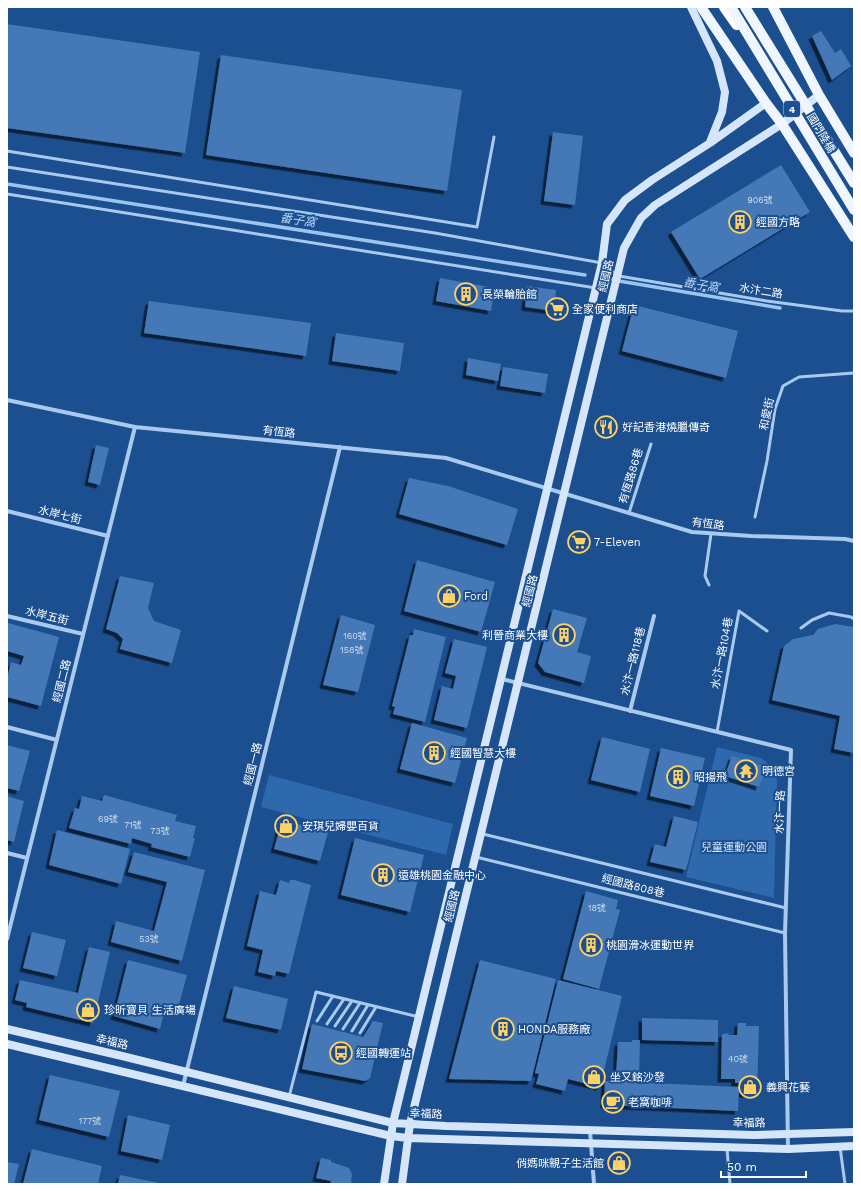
<svg xmlns="http://www.w3.org/2000/svg" width="861" height="1191" font-family="'Work Sans','Noto Sans TC',sans-serif">
<defs>
<filter id="shadow"><feDropShadow dx="-3.5" dy="3.5" stdDeviation="0" flood-color="#0009"/></filter>
</defs>
<rect width="100%" height="100%" fill="#1b4f8f"/>
<path fill="#2e69ad" d="M717,747L761,758L774,769L777,778L774,898L686,877Z
M269,775L453,824L446,855L261,807Z"/>
<g fill="none" stroke-linecap="round" stroke-linejoin="round">
<path stroke="#9cc4f0" stroke-width="3.5" d="M7,184L585,275
M619,281L780,308"/>
</g>
<path fill="#4478b7" filter="url(#shadow)" d="M7,24L200,52L185,153L7,128Z
M821,31L835,53L841,49L851,66L832,80L812,36Z
M221,55L462,90L447,191L206,155Z
M553,132L583,136L575,205L544,201Z
M781,165L810,212L700,279L671,232Z
M440,278L495,288L491,311L436,301Z
M527,286L556,290L554,311L525,307Z
M149,301L311,323L306,356L144,333Z
M634,305L738,331L726,378L622,351Z
M336,333L404,343L400,371L332,361Z
M468,358L501,364L498,381L466,375Z
M503,367L548,374L545,393L500,386Z
M96,445L109,448L100,485L88,482Z
M409,478L448,486L518,509L507,545L399,514Z
M417,560L495,582L481,632L404,611Z
M120,576L154,583L148,608L154,621L181,630L172,663L120,649L123,639L117,633L106,629Z
M553,609L587,618L577,652L591,656L584,683L545,672L538,663Z
M341,615L375,625L358,692L323,685Z
M8,623L59,637L41,706L7,697V679L11,662L21,665L24,656L7,651Z
M835,624L854,627V753L834,749L840,716L772,700L784,646L793,639L813,635L818,629Z
M414,629L446,637L425,722L393,714L395,707L392,706L410,635H413Z
M454,639L487,647L467,728L434,720L442,686L453,689L456,676L445,673Z
M412,723L467,738L455,783L400,769Z
M602,737L650,749L640,792L591,780Z
M7,745L30,751L19,791L7,788Z
M661,748L705,758L694,806L650,796Z
M732,756L766,767L759,787L725,776Z
M104,795L177,815L175,821L196,826L193,838H195L190,857L151,847L152,844L132,838L131,844L69,828L75,808L79,809L82,796L102,801Z
M7,796L24,801L14,842L7,840Z
M674,816L698,822L686,870L650,862L655,844L666,847Z
M282,820L328,832L320,861L274,849Z
M57,830L130,849L121,884L49,865Z
M355,838L424,855L410,912L341,895Z
M134,852L205,870L182,961L111,942L116,921L154,931L167,882L128,872Z
M280,880L289,883L290,880H294L311,885L289,974L276,971L275,976L258,972L263,950L247,946L260,891L276,895Z
M586,891L618,900L616,909L620,910L599,989L563,979Z
M32,932L66,940L57,976L23,968Z
M89,947L110,952L93,1023L26,1007L27,1003L15,1000L20,980L78,993Z
M128,960L187,975L177,1012L165,1009L160,1029L114,1016Z
M480,960L556,979L531,1081L449,1079Z
M558,980L622,996L600,1087L568,1079L565,1091L536,1084L539,1074L535,1073Z
M234,986L288,999L281,1030L226,1018Z
M642,1018L718,1020V1042L642,1040Z
M373,1021L383,1023L370,1078L365,1081L302,1069L312,1024L363,1037Z
M738,1023H746V1026H759L757,1094H742L743,1083H735V1079H721L722,1034L729,1033L728,1035H737Z
M632,1040H640L639,1078L616,1077L618,1042H632Z
M50,1075L120,1091L109,1137L39,1120Z
M605,1081L739,1087L738,1111L604,1105Z
M128,1115L170,1125L162,1160L121,1151Z
M32,1149L102,1166L98,1184H23Z
M321,1158L331,1160V1162L349,1168L352,1174L351,1184H330L331,1181L316,1178Z
M7,1162L19,1164L14,1184H7Z
M120,1175L159,1183V1184H118Z"/>
<g fill="none" stroke-linecap="round" stroke-linejoin="round">
<path stroke="#a9c9ee" stroke-width="3" d="M7,151L477,227L494,137
M7,167L435,233L602,263L616,275
M7,194L596,288L614,278
M619,276L767,301L842,311H854
M629,513L651,444
M755,517L767,461L775,409L783,386L799,377L854,373
M709,585L705,576L711,534
M801,628L812,620L829,613L851,617L854,619
M717,732L739,611L767,631
M483,834L786,908
M476,857L785,933
M317,1021L333,996
M327,1024L344,999
M335,1026L352,1001
M343,1029L360,1003
M352,1031L368,1005
M360,1033L376,1007
M289,1097L316,992L419,1017
M840,1147L845,1184
M727,1149L730,1184"/>
<path stroke="#a9c9ee" stroke-width="4" d="M7,400L135,427L446,458L692,532L751,536L845,539L854,541
M7,511L108,536
M7,616L83,634
M502,679L791,750L785,933L788,1149
M630,711L654,616
M7,727L57,740
M7,853L27,858
M7,939L135,427
M183,1086L340,447
M590,1130L594,1184"/>
<path stroke="#d6e6fa" stroke-width="8" d="M691,7L717,61L725,92L722,112L710,142
M7,1029L122,1056L393,1123L446,1126L754,1135L854,1132
M7,1044L391,1136L408,1138L788,1149L854,1146
M384,1184L393,1123L602,263L607,224L625,200L652,180L710,143L766,103
M402,1184L410,1124L624,248L641,218L655,205L782,124L819,95"/>
<path stroke="#f0f6ff" stroke-width="10" d="M701,7L766,103L782,124L854,237
M773,7L819,95L854,153"/>
<path stroke="#fff" stroke-width="12" d="M725,7L737,24"/>
<path stroke="#f0f6ff" stroke-width="10" d="M731,7L854,210
M745,7L854,183"/>
</g>
<defs>
<g id="building-ring" transform="scale(1.15)"><circle r="9.5" fill="#1b4f8f" stroke="#ffd166" stroke-width="1.5"/><path d="M-4-6H4V6H1V3H-1V6H-4ZM-2.5-4.3h1.7v1.8h-1.7ZM.8-4.3h1.7v1.8H.8ZM-2.5-1h1.7V.8h-1.7ZM.8-1h1.7V.8H.8Z" fill="#ffd166"/></g>
<g id="supermarket-ring" transform="scale(1.15)"><circle r="9.5" fill="#1b4f8f" stroke="#ffd166" stroke-width="1.5"/><path d="M-6-5.5h2.5l.6 2H6L4.5 2H-2.5L-4.4-4H-6ZM-1.5 3.2a1.3 1.3 0 1 0 .1 0ZM3 3.2a1.3 1.3 0 1 0 .1 0Z" fill="#ffd166"/></g>
<g id="restaurant-ring" transform="scale(1.15)"><circle r="9.5" fill="#1b4f8f" stroke="#ffd166" stroke-width="1.5"/><path d="M-5-6h1v4h1v-4h1v4h1v-4h1v5L-1.5 .5V6h-2V.5L-5-1ZM5-6V6H3V1.5H1.5Q1.5-4 5-6Z" fill="#ffd166"/></g>
<g id="shop-ring" transform="scale(1.15)"><circle r="9.5" fill="#1b4f8f" stroke="#ffd166" stroke-width="1.5"/><path d="M-5-2.5h2.3a2.7 3.5 0 0 1 5.4 0H5L5.5 6h-11ZM-1.5-2.5h3a1.5 2.3 0 0 0-3 0Z" fill="#ffd166"/></g>
<g id="temple-ring" transform="scale(1.15)"><circle r="9.5" fill="#1b4f8f" stroke="#ffd166" stroke-width="1.5"/><path d="M0-6L5-2H3V0L6.5 2.5H4V6H1.5V3h-3V6H-4V2.5H-6.5L-3 0V-2H-5Z" fill="#ffd166"/></g>
<g id="bus-ring" transform="scale(1.15)"><circle r="9.5" fill="#1b4f8f" stroke="#ffd166" stroke-width="1.5"/><path d="M-5-6H5V4H4V6H2V4H-2V6H-4V4H-5ZM-3.5-4V0h7V-4ZM-3.5 1.2v1.5H-2V1.2ZM2 1.2v1.5H3.5V1.2Z" fill="#ffd166"/></g>
<g id="cafe-ring" transform="scale(1.15)"><circle r="9.5" fill="#1b4f8f" stroke="#ffd166" stroke-width="1.5"/><path d="M-5.5-4.5H6V0H3Q3 3.5 0 3.5H-2.5Q-5.5 3.5-5.5 0ZM3-3.2v2h1.7v-2ZM-6 4.5H4V6H-6Z" fill="#ffd166"/></g>
</defs>
<g fill-rule="evenodd">
<use href="#building-ring" x="740" y="222"/>
<use href="#building-ring" x="466" y="294"/>
<use href="#supermarket-ring" x="557" y="309"/>
<use href="#restaurant-ring" x="606" y="427"/>
<use href="#supermarket-ring" x="579" y="542"/>
<use href="#shop-ring" x="449" y="596"/>
<use href="#building-ring" x="564" y="635"/>
<use href="#building-ring" x="434" y="753"/>
<use href="#temple-ring" x="746" y="771"/>
<use href="#building-ring" x="678" y="777"/>
<use href="#shop-ring" x="286" y="826"/>
<use href="#building-ring" x="383" y="875"/>
<use href="#building-ring" x="591" y="945"/>
<use href="#shop-ring" x="88" y="1010"/>
<use href="#building-ring" x="503" y="1029"/>
<use href="#bus-ring" x="341" y="1053"/>
<use href="#shop-ring" x="594" y="1077"/>
<use href="#shop-ring" x="750" y="1087"/>
<use href="#cafe-ring" x="613" y="1102"/>
<use href="#shop-ring" x="619" y="1163"/>
</g>
<g text-anchor="middle" dominant-baseline="central" stroke-width="4" stroke-linejoin="round" paint-order="stroke">
<g font-size="9" fill="#d0dded">
<text x="760" y="200">906號</text>
<text x="355" y="636">160號</text>
<text x="352" y="650">158號</text>
<text x="108" y="819">69號</text>
<text x="133" y="825">71號</text>
<text x="160" y="831">73號</text>
<text x="597" y="908">18號</text>
<text x="149" y="939">53號</text>
<text x="738" y="1059">40號</text>
<text x="90" y="1121">177號</text>
</g>
<rect fill="#1b4f8f" stroke="#bbcadd" stroke-width="1" x="784" y="101" width="16" height="16" rx="3"/>
<g font-size="10" font-weight="bold" fill="#fff">
<text x="792" y="109">4</text>
</g>
<g font-size="11" fill="#fff" stroke="#1b4f8f">
<text transform="translate(821 133) rotate(59)">國門陸橋</text>
<text transform="translate(606 276) rotate(-77)">經國路</text>
<text transform="translate(761 291) rotate(9)">水汴二路</text>
<text transform="translate(767 414) rotate(-78)">和愛街</text>
<text transform="translate(279 432) rotate(6)">有恆路</text>
<text transform="translate(631 476) rotate(-73)">有恆路86巷</text>
<text transform="translate(60 515) rotate(14)">水岸七街</text>
<text transform="translate(708 524) rotate(7)">有恆路</text>
<text transform="translate(530 591) rotate(-76)">經國路</text>
<text transform="translate(47 616) rotate(14)">水岸五街</text>
<text transform="translate(722 653) rotate(-79)">水汴一路104巷</text>
<text transform="translate(633 661) rotate(-76)">水汴一路118巷</text>
<text transform="translate(62 681) rotate(-76)">經國二路</text>
<text transform="translate(253 764) rotate(-76)">經國一路</text>
<text transform="translate(780 812) rotate(-88)">水汴一路</text>
<text transform="translate(633 886) rotate(14)">經國路808巷</text>
<text transform="translate(452 906) rotate(-76)">經國路</text>
<text transform="translate(112 1042) rotate(13)">幸福路</text>
<text transform="translate(426 1114) rotate(3)">幸福路</text>
<text transform="translate(749 1123) rotate(1)">幸福路</text>
</g>
<g font-size="11" fill="#fff" stroke="#1b4f8f" text-anchor="start">
<text x="756" y="222">經國方略</text>
<text x="482" y="294">長榮輪胎館</text>
<text x="572" y="309">全家便利商店</text>
<text x="622" y="427">好記香港燒臘傳奇</text>
<text x="594" y="542">7-Eleven</text>
<text x="464" y="596">Ford</text>
<text x="548" y="635" text-anchor="end">利晉商業大樓</text>
<text x="450" y="753">經國智慧大樓</text>
<text x="762" y="771">明德宮</text>
<text x="694" y="777">昭揚飛</text>
<text x="302" y="826">安琪兒婦嬰百貨</text>
<text x="398" y="875">遠雄桃園金融中心</text>
<text x="606" y="945">桃園滑冰運動世界</text>
<text x="104" y="1010">珍昕寶貝 生活廣場</text>
<text x="518" y="1029">HONDA服務廠</text>
<text x="356" y="1053">經國轉運站</text>
<text x="610" y="1077">坐又銘沙發</text>
<text x="766" y="1087">義興花藝</text>
<text x="628" y="1102">老窩咖啡</text>
<text x="604" y="1163" text-anchor="end">俏媽咪親子生活館</text>
</g>
<g font-size="11" fill="#cfe3fa" stroke="#1b4f8f">
<text x="734" y="847">兒童運動公園</text>
</g>
<g font-size="12" font-style="italic" fill="#b5d3f5" stroke="#1b4f8f">
<text transform="translate(298 220) rotate(9)">番子窩</text>
<text transform="translate(701 285) rotate(10)">番子窩</text>
</g>
</g>
<rect width="861" height="1191" fill="none" stroke="#ffffff" stroke-width="16"/>
<path d="M721 1171v6h85v-6" fill="none" stroke="#ffffff" stroke-width="2"/>
<text x="727" y="1171" font-size="12" fill="#ffffff" stroke="#1b4f8f" stroke-width="3" paint-order="stroke">50 m</text>
</svg>
